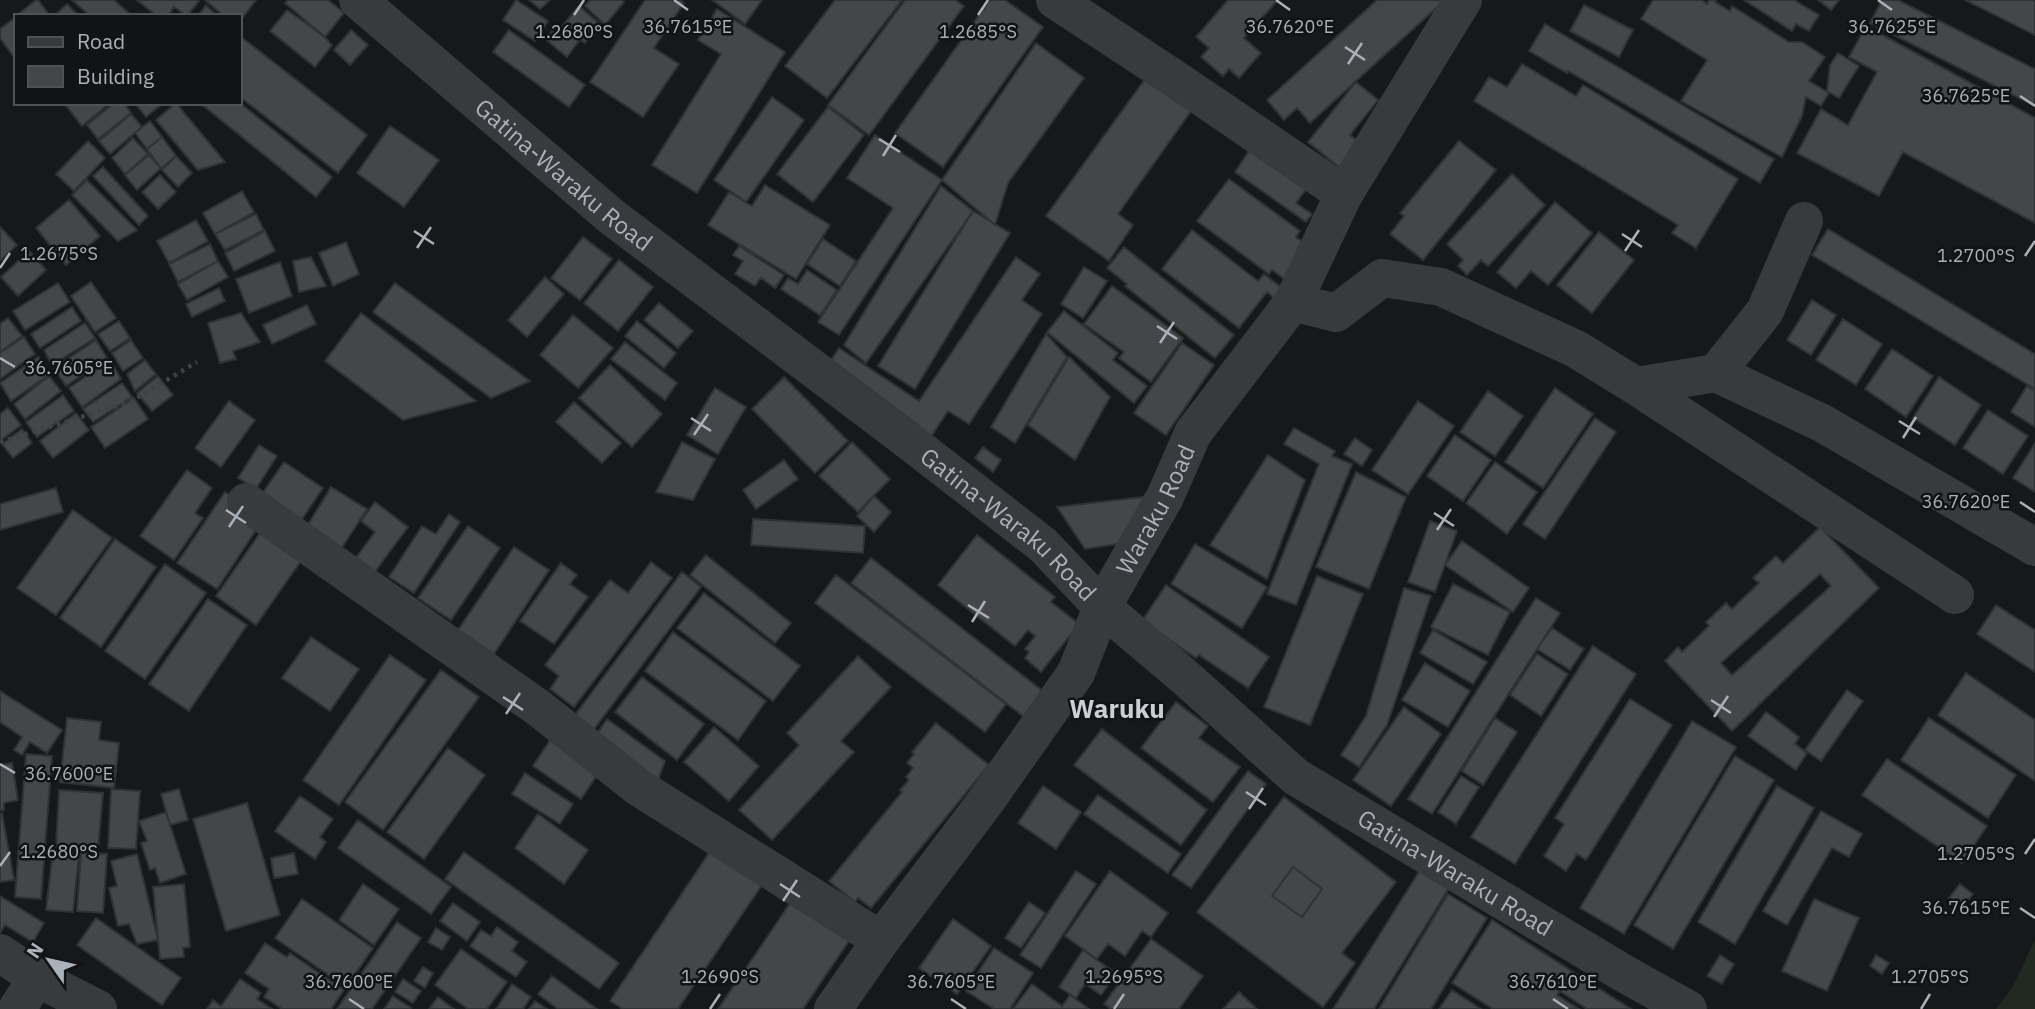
<svg xmlns="http://www.w3.org/2000/svg" width="2035" height="1009" font-family="'IBM Plex Sans',sans-serif">
<rect width="100%" height="100%" fill="#171819"/>
<path fill="#212921" d="M2035,940V1009H1996L2013,986Z"/>
<path fill="#444649" stroke="#313235" stroke-width="2" fill-rule="evenodd" d="M36,0H38L50,16H22L20,13Z
M72,0H114L132,16H90Z
M137,0H197L199,1L187,16L174,7L168,16H157Z
M205,0H256L240,21V16H224Z
M288,0H328L344,13L325,37L285,3Z
M516,0L548,21L535,41L503,20Z
M529,0H550L540,9Z
M590,0H622L624,2L605,25L585,6Z
M645,0H680L684,3L654,48L679,64L643,117L590,82Z
M712,0H762L745,24Z
M835,0H902L827,98L785,66Z
M905,0H955L964,6L869,135L828,105Z
M990,0H1005L1043,27L943,167L895,133Z
M1228,0H1278L1244,38L1261,53L1239,78L1229,69L1223,76L1201,57L1209,48L1196,37Z
M1377,0H1445L1310,123L1297,108L1284,120L1267,100Z
M1653,0H1702L1707,4L1709,0H1716L1715,2L1730,11L1732,6L1789,42H1802L1825,57L1809,81L1829,93L1821,106L1806,97L1802,116L1782,157L1681,101L1707,60L1641,19Z
M1744,0H1794L1819,15L1809,31L1796,24L1792,31Z
M1818,0H1839L1831,10Z
M1882,0H1898L2035,69V106L1870,23Z
M1965,0H2035V35Z
M67,4L79,16H54Z
M206,5L217,16H198Z
M1584,5L1633,30L1619,57L1570,31Z
M579,6L600,24L585,43L563,25Z
M717,9L785,52L697,193L652,165L721,54L698,40Z
M287,10L325,37L332,45L315,67L270,31Z
M16,17V60L0,38V29Z
M558,24L579,41L567,57L545,39Z
M1545,24L1774,159L1760,183L1568,71L1567,73L1529,51Z
M1866,26L2035,118V223L1903,152L1879,196L1797,153L1821,109L1848,125L1877,72L1849,57Z
M351,30L368,45L350,65L334,50Z
M509,30L585,85L569,107L493,52Z
M240,36L367,135L338,173L240,97Z
M1036,43L1084,78L1008,183L995,225L942,180Z
M1838,53L1859,66L1839,98L1827,91L1830,65Z
M1522,64L1576,96L1583,85L1738,179L1696,248L1672,233L1678,225L1474,101L1489,77L1507,87Z
M1148,75L1194,107L1118,214L1133,225L1109,261L1046,216Z
M1356,82L1378,100L1350,135L1365,146L1345,172L1308,142Z
M772,97L804,120L746,202L714,180Z
M64,103H110L82,126Z
M114,103H124L131,113L98,139L87,125Z
M135,103H163L146,117Z
M176,103L225,162L198,170L156,120Z
M200,103H240L332,177L316,197Z
M828,107L864,135L813,202L777,174Z
M131,114L142,127L110,154L99,141Z
M150,121L162,137L147,149L135,133Z
M390,126L439,160L404,207L357,173Z
M875,135L942,180L839,335L818,322L893,208L847,178Z
M162,137L176,156L161,168L147,149Z
M133,138L148,154L125,174L112,158Z
M88,141L105,158L74,191L56,174Z
M1459,141L1496,170L1423,260L1390,234L1404,216L1400,213Z
M1251,148L1307,188L1296,203L1312,214L1306,222L1235,172Z
M149,155L161,168L137,190L125,175Z
M176,156L192,173L178,187L162,170Z
M103,167L148,216L139,225L93,176Z
M1512,174L1545,205L1488,266L1481,260L1467,275L1458,266L1463,260L1447,244Z
M160,175L176,192L158,209L142,192Z
M1229,179L1300,231L1296,237L1310,247L1286,280L1272,270L1269,274L1197,221Z
M87,180L137,230L118,241L72,195Z
M765,185L830,225L796,279L708,225L729,192L752,206Z
M941,186L973,211L866,363L844,345Z
M242,191L254,212L215,234L203,213Z
M69,200L100,236L66,265L36,228Z
M1555,202L1592,233L1548,285L1531,271L1516,288L1497,272Z
M973,211L1010,233L915,389L878,366Z
M256,214L264,230L225,250L215,234Z
M196,220L208,241L169,263L157,241Z
M0,227L17,245L0,261Z
M1828,229L2035,354V389L1812,255Z
M1192,230L1258,281L1264,274L1282,288L1274,298L1267,292L1239,328L1162,269Z
M265,231L275,251L234,271L225,253Z
M1599,232L1634,260L1592,313L1557,285Z
M583,237L612,259L580,300L551,278Z
M823,239L856,261L840,286L807,264Z
M346,242L359,274L333,286L319,253Z
M210,244L218,261L178,282L169,264Z
M739,246L784,275L775,288L761,278L755,286L735,274L743,261L733,255Z
M1124,247L1234,335L1215,358L1125,286L1127,284L1107,268Z
M29,251L46,270L18,296L1,277Z
M311,257L326,286L299,292L293,261Z
M1016,257L1040,274L1022,300L1042,314L969,424L948,411L928,441L824,371L839,348L919,401Z
M619,260L653,287L618,331L584,303Z
M218,261L228,277L187,300L178,284Z
M280,262L292,296L249,313L236,279Z
M1084,267L1107,281L1083,318L1061,304Z
M807,270L837,290L820,315L781,289L788,278L798,284Z
M545,277L564,294L527,337L508,320Z
M91,282L116,318L95,332L71,296Z
M58,283L70,302L25,330L13,311Z
M395,283L530,381L491,398L373,312Z
M1112,286L1183,338L1151,382L1119,358L1124,352L1084,324Z
M219,288L225,301L192,317L186,304Z
M1812,300L1836,315L1811,355L1787,340Z
M659,303L693,331L678,348L644,320Z
M307,305L316,324L272,344L263,325Z
M72,307L81,321L40,348L31,334Z
M1064,311L1118,353L1113,360L1147,386L1134,403L1047,332Z
M241,313L260,342L233,351L236,359L220,363L208,323Z
M361,313L476,401L403,420L325,361Z
M573,315L613,348L578,388L540,355Z
M8,318L22,336L0,352V324Z
M1843,319L1882,344L1856,385L1816,360Z
M119,321L130,338L110,351L98,334Z
M637,321L676,353L664,368L625,336Z
M85,323L95,338L52,365L44,350Z
M1046,334L1067,357L1015,443L991,427Z
M24,337L35,354L0,379V353Z
M96,340L107,358L66,386L54,368Z
M131,340L143,358L123,371L112,353Z
M625,342L677,383L665,400L611,359Z
M1182,343L1214,365L1166,435L1134,413Z
M1892,349L1933,376L1906,417L1865,389Z
M38,357L50,374L11,401L0,383Z
M1069,357L1110,397L1075,460L1028,425Z
M110,360L121,379L82,407L69,388Z
M145,360L156,374L135,391L127,374Z
M610,365L662,414L632,447L579,398Z
M49,376L61,391L25,419L14,404Z
M158,376L173,395L152,411L137,393Z
M784,377L848,441L815,473L752,409Z
M1939,377L1981,405L1955,445L1913,418Z
M122,383L132,397L93,422L83,409Z
M2027,386L2035,391V427L2011,412Z
M715,388L746,407L718,454L687,435Z
M1555,388L1593,414L1543,488L1505,462Z
M1488,391L1523,416L1495,456L1460,432Z
M63,395L74,411L37,437L26,422Z
M134,398L148,419L105,448L91,427Z
M229,401L255,420L221,467L195,448Z
M1418,401L1454,426L1408,494L1372,470Z
M574,402L621,443L602,463L556,422Z
M8,408L21,425L0,441V414Z
M1988,410L2028,436L2003,474L1963,448Z
M76,413L89,430L53,458L40,441Z
M1595,418L1616,432L1545,539L1523,524Z
M1294,428L1335,451L1332,456L1352,464L1296,605L1267,594L1319,464L1284,444Z
M22,429L32,443L13,458L2,444Z
M1455,435L1491,460L1463,501L1427,476Z
M1355,438L1372,450L1362,466L1344,454Z
M682,442L715,459L693,500L656,492Z
M852,442L890,479L858,512L819,476Z
M2035,443V492L2013,478Z
M259,445L277,456L256,489L238,478Z
M983,447L1001,460L993,472L975,458Z
M1268,455L1305,480L1267,579L1210,545Z
M784,460L798,479L756,509L743,490Z
M284,462L323,488L298,525L259,498Z
M1495,462L1537,492L1507,534L1466,503Z
M187,470L212,488L195,513L203,518L174,560L140,536Z
M1356,472L1406,497L1369,589L1316,567Z
M331,487L367,509L341,549L306,528Z
M56,488L63,512L0,530V504Z
M225,492L264,518L217,589L177,563Z
M874,496L891,512L874,532L857,516Z
M1152,496L1130,542L1085,549L1057,507Z
M375,502L408,527L371,577L352,563L375,532L361,521Z
M73,510L112,538L56,615L17,588Z
M449,514L460,522L414,593L389,577L422,526L436,534Z
M753,519L865,526L863,553L751,545Z
M1430,521L1457,531L1435,592L1408,582Z
M267,523L308,551L256,625L216,596Z
M468,526L500,548L451,620L418,598Z
M1820,527L1879,588L1732,731L1665,661L1678,647L1682,652L1709,626L1706,622L1726,603L1732,609L1759,583L1753,578L1776,556L1783,563ZM1820,574L1831,586L1732,675L1721,663Z
M977,535L1055,597L1051,602L1079,624L1041,672L1025,658L1029,652L1025,649L1035,636L1028,630L1015,646L938,585Z
M115,539L156,567L101,647L60,618Z
M1462,541L1529,588L1513,612L1445,565Z
M1195,544L1267,587L1242,628L1171,584Z
M514,547L549,570L494,654L458,630Z
M706,555L791,623L775,643L690,575Z
M871,558L1052,698L1032,723L851,583Z
M651,562L672,578L574,707L550,689L559,676L545,665L610,580L628,593Z
M561,563L577,575L570,584L588,597L554,644L520,621Z
M165,564L206,593L145,679L105,651Z
M682,572L701,587L588,737L569,723Z
M836,575L1006,704L985,732L815,603Z
M1317,576L1363,594L1310,725L1264,707Z
M1453,584L1510,612L1488,655L1431,627Z
M1166,585L1269,657L1248,688L1199,655L1196,658L1142,621Z
M1404,588L1431,596L1387,725L1359,767L1341,755L1366,716Z
M704,593L800,666L773,701L677,628Z
M1536,598L1560,613L1432,814L1408,799Z
M208,599L247,625L189,711L149,684Z
M1996,605L2035,630V672L1977,634Z
M1552,628L1584,649L1570,670L1537,649Z
M1433,630L1487,662L1473,684L1420,653Z
M673,632L766,701L738,740L645,671Z
M311,637L359,669L330,711L282,678Z
M1593,646L1636,674L1515,864L1471,837Z
M1537,654L1568,674L1541,716L1510,695Z
M390,655L426,680L339,805L303,780Z
M858,656L891,687L841,741L854,752L772,840L739,810L799,745L787,733Z
M1425,663L1470,691L1448,727L1402,700Z
M441,670L479,697L383,830L345,802Z
M1966,673L2035,720V781L1938,715Z
M642,677L704,724L677,760L615,712Z
M1847,690L1863,701L1821,761L1805,750Z
M0,691L62,730L47,753L30,742L22,755L14,750L22,737L0,722Z
M1630,699L1672,725L1586,860L1577,854L1566,871L1544,856L1564,824L1555,818Z
M1176,702L1208,726L1199,738L1240,767L1213,802L1141,748Z
M1404,707L1441,734L1391,806L1353,780Z
M1766,712L1799,737L1795,744L1807,753L1796,770L1748,736Z
M67,718L101,722L99,740L119,743L114,788L60,782Z
M1495,718L1517,732L1483,785L1462,771Z
M1929,718L2016,775L1988,818L1901,760Z
M607,719L665,761L656,786L592,741Z
M1692,721L1736,747L1624,934L1580,908Z
M936,723L989,765L871,908L858,898L855,902L829,881L902,792L900,790L909,780L906,777L913,768L907,763L914,754L912,752Z
M714,727L759,766L729,801L684,762Z
M1102,729L1207,810L1181,845L1074,765Z
M550,740L598,774L581,799L533,766Z
M448,748L485,775L424,859L387,832Z
M26,754L52,756L41,899L15,897Z
M1735,756L1774,780L1673,949L1634,925Z
M1887,759L1987,826L1962,863L1862,795Z
M12,763L18,800L4,803V810H0V765Z
M1248,771L1266,784L1191,888L1172,875Z
M525,773L573,804L560,824L512,794Z
M1461,776L1479,787L1456,824L1438,812Z
M1043,786L1081,812L1056,849L1018,823Z
M1777,786L1814,808L1735,944L1698,922Z
M111,789L140,791L136,849L108,848Z
M179,789L188,820L170,825L161,794Z
M59,790L103,793L98,849L56,847Z
M1098,795L1181,854L1168,873L1084,814Z
M300,796L333,819L320,837L326,842L315,859L275,831Z
M1284,797L1396,882L1342,953L1355,963L1323,1007L1197,912ZM1293,867L1322,889L1302,917L1272,896Z
M247,803L280,915L226,931L193,819Z
M1821,811L1862,834L1849,857L1832,848L1787,925L1763,911Z
M166,812L186,874L160,883L155,868L150,870L141,843L147,841L139,821Z
M2,813L14,880L0,882V814Z
M538,814L588,850L564,884L515,848Z
M358,820L451,887L431,914L338,848Z
M713,847L764,882L678,1009H623L610,1001Z
M53,851L79,854L73,912L46,910Z
M81,852L107,854L103,913L77,911Z
M464,852L619,963L599,989L445,879Z
M294,853L298,874L274,878L271,858Z
M137,854L158,940L137,944L129,924L118,926L109,888L117,886L111,861Z
M1293,867L1322,889L1302,917L1272,896Z
M1420,870L1449,888L1374,1009H1333Z
M1076,871L1096,884L1041,968L1020,955Z
M1110,871L1168,913L1151,937L1142,931L1125,956L1108,944L1097,959L1065,936Z
M184,884L190,947L183,948L184,957L160,959L153,887Z
M363,884L399,909L374,945L339,920Z
M1960,884L1973,894L1963,907L1949,898Z
M1448,894L1487,918L1431,1009H1379Z
M0,896L44,923L33,942L5,925L0,933Z
M795,896L853,935L803,1009H718Z
M302,899L373,948L346,987L275,938Z
M1814,899L1859,918L1827,991L1782,971Z
M1029,902L1045,913L1021,948L1005,938Z
M453,903L480,922L467,941L440,921Z
M96,918L181,978L162,1005L77,945Z
M953,919L991,946L957,994L919,968Z
M1492,920L1631,1009H1587L1560,991L1557,995L1579,1009H1493L1452,983Z
M397,922L421,938L372,1009H337Z
M497,927L518,942L512,951L527,962L516,977L470,946L481,930L491,936Z
M436,928L450,937L442,950L428,942Z
M1151,939L1203,976L1179,1009H1111L1104,1004Z
M265,943L287,957L290,953L344,990L331,1009H282L264,997L269,989L245,973Z
M994,948L1033,973L1010,1009H994L966,991Z
M461,949L507,982L487,1009H468L435,985Z
M1083,950L1117,974L1101,995L1085,984L1076,998L1059,987Z
M1720,955L1734,964L1722,984L1707,976Z
M1876,955L1889,963L1882,974L1870,966Z
M423,967L433,973L425,988L414,981Z
M552,976L597,1009H558L538,994Z
M240,979L261,993L257,999L272,1009H207L213,1000L221,1006Z
M403,979L421,991L413,1003L395,992Z
M512,984L531,997L523,1009H496Z
M1032,984L1062,1006L1070,995L1089,1009H1013Z
M1452,990L1481,1009H1439Z
M1239,992L1257,1009H1223Z
M393,996L411,1008L410,1009H384Z
M438,997L454,1009H429Z
M535,1001L547,1009H529Z"/>
<g fill="none" stroke-linecap="round" stroke-linejoin="round">
<path stroke="#3e4245" stroke-width="4.5" stroke-dasharray="3.5 5" stroke-linecap="butt" d="M0,442L130,402L197,362"/>
<g stroke="#383a3e" stroke-width="38">
<path id="s1" d="M358,0L612,217L896,431L1043,545L1102,607L1186,678L1296,777L1625,974L1688,1009"/>
<path d="M1055,0L1178,81L1344,194"/>
<path d="M1293,302L1336,313L1382,278L1441,287L1576,349L1636,386L1955,595"/>
<path d="M1716,373L1765,311L1804,221"/>
<path d="M1636,386L1716,373L1822,423L2035,547"/>
<path d="M246,502L540,709L638,787L881,940"/>
<path d="M0,953L37,978L98,1009"/>
<path d="M17,1009L37,978"/>
<path id="s2" d="M833,1009L881,940L986,801L1076,673L1102,607L1165,497L1193,433L1293,302L1344,194L1463,0"/>
</g>
</g>
<path fill="none" stroke="#aab1b9" stroke-width="2.5" d="M674,0L688,10M1276,0L1290,10M1878,0L1892,10M574,15L584,0M978,15L988,0M1345,47L1365,60M1348,64L1362,43M2020,96L2035,106M879,139L900,152M883,156L896,135M414,231L434,244M1622,234L1642,247M417,248L431,227M1625,251L1639,230M2025,256L2035,241M0,268L10,253M1157,326L1177,339M1160,343L1174,322M0,358L15,367M691,418L711,431M1899,421L1920,434M694,435L708,414M1903,438L1916,417M2020,502L2035,512M226,510L246,523M1434,513L1454,526M229,527L243,506M1437,530L1451,509M968,605L989,618M972,622L985,601M503,697L523,710M1711,700L1731,713M506,714L520,693M1714,717L1728,696M0,764L15,773M1246,792L1266,805M1249,809L1263,788M2025,854L2035,839M0,866L10,852M780,884L800,897M783,901L797,880M2020,908L2035,918M349,999L364,1009M951,999L966,1009M1553,999L1568,1009M710,1009L720,994M1114,1009L1124,994M1921,1009L1930,994"/>
<g text-anchor="middle" dominant-baseline="central" stroke-width="5" stroke-linejoin="round" paint-order="stroke">
<g font-size="24" fill="#aab1b9" stroke="#121314">
<text stroke="none"><textPath href="#s1" startOffset="270">Gatina-Waraku Road</textPath></text>
<text stroke="none"><textPath href="#s2" startOffset="597">Waraku Road</textPath></text>
<text stroke="none"><textPath href="#s1" startOffset="836">Gatina-Waraku Road</textPath></text>
<text stroke="none"><textPath href="#s1" startOffset="1405">Gatina-Waraku Road</textPath></text>
</g>
<g font-size="26" font-weight="bold" fill="#cbcfd5" stroke="#121314">
<text x="1117" y="708">Waruku</text>
</g>
</g>
<g font-size="18" text-anchor="middle" fill="#aab1b9" stroke="#121314" stroke-width="5" stroke-linejoin="round" paint-order="stroke">
<text x="688" y="33">36.7615°E</text>
<text x="1290" y="33">36.7620°E</text>
<text x="1892" y="33">36.7625°E</text>
<text x="574" y="38">1.2680°S</text>
<text x="978" y="38">1.2685°S</text>
<text x="1966" y="102">36.7625°E</text>
<text x="59" y="260">1.2675°S</text>
<text x="1976" y="262">1.2700°S</text>
<text x="69" y="374">36.7605°E</text>
<text x="1966" y="508">36.7620°E</text>
<text x="69" y="780">36.7600°E</text>
<text x="59" y="858">1.2680°S</text>
<text x="1976" y="860">1.2705°S</text>
<text x="1966" y="914">36.7615°E</text>
<text x="720" y="983">1.2690°S</text>
<text x="1124" y="983">1.2695°S</text>
<text x="1930" y="983">1.2705°S</text>
<text x="349" y="988">36.7600°E</text>
<text x="951" y="988">36.7605°E</text>
<text x="1553" y="988">36.7610°E</text>
</g>
<rect x="14" y="14" width="228" height="91" fill="#121314" stroke="#4f5256" stroke-width="2"/>
<rect x="28" y="37" width="35" height="10" fill="#383a3e" stroke="#4f5256" stroke-width="2"/>
<text x="77" y="49" font-size="21" fill="#aab1b9">Road</text>
<rect x="28" y="66" width="35" height="21" fill="#444649" stroke="#4f5256" stroke-width="2"/>
<text x="77" y="84" font-size="21" fill="#aab1b9">Building</text>
<g transform="translate(49 960) rotate(304)" stroke="#121314" stroke-width="5" paint-order="stroke">
<path d="M0-5L12 26L0 18L-12 26Z" fill="#aab1b9"/>
<text y="-10" font-size="19" font-weight="bold" text-anchor="middle" fill="#aab1b9">N</text>
</g>
</svg>
